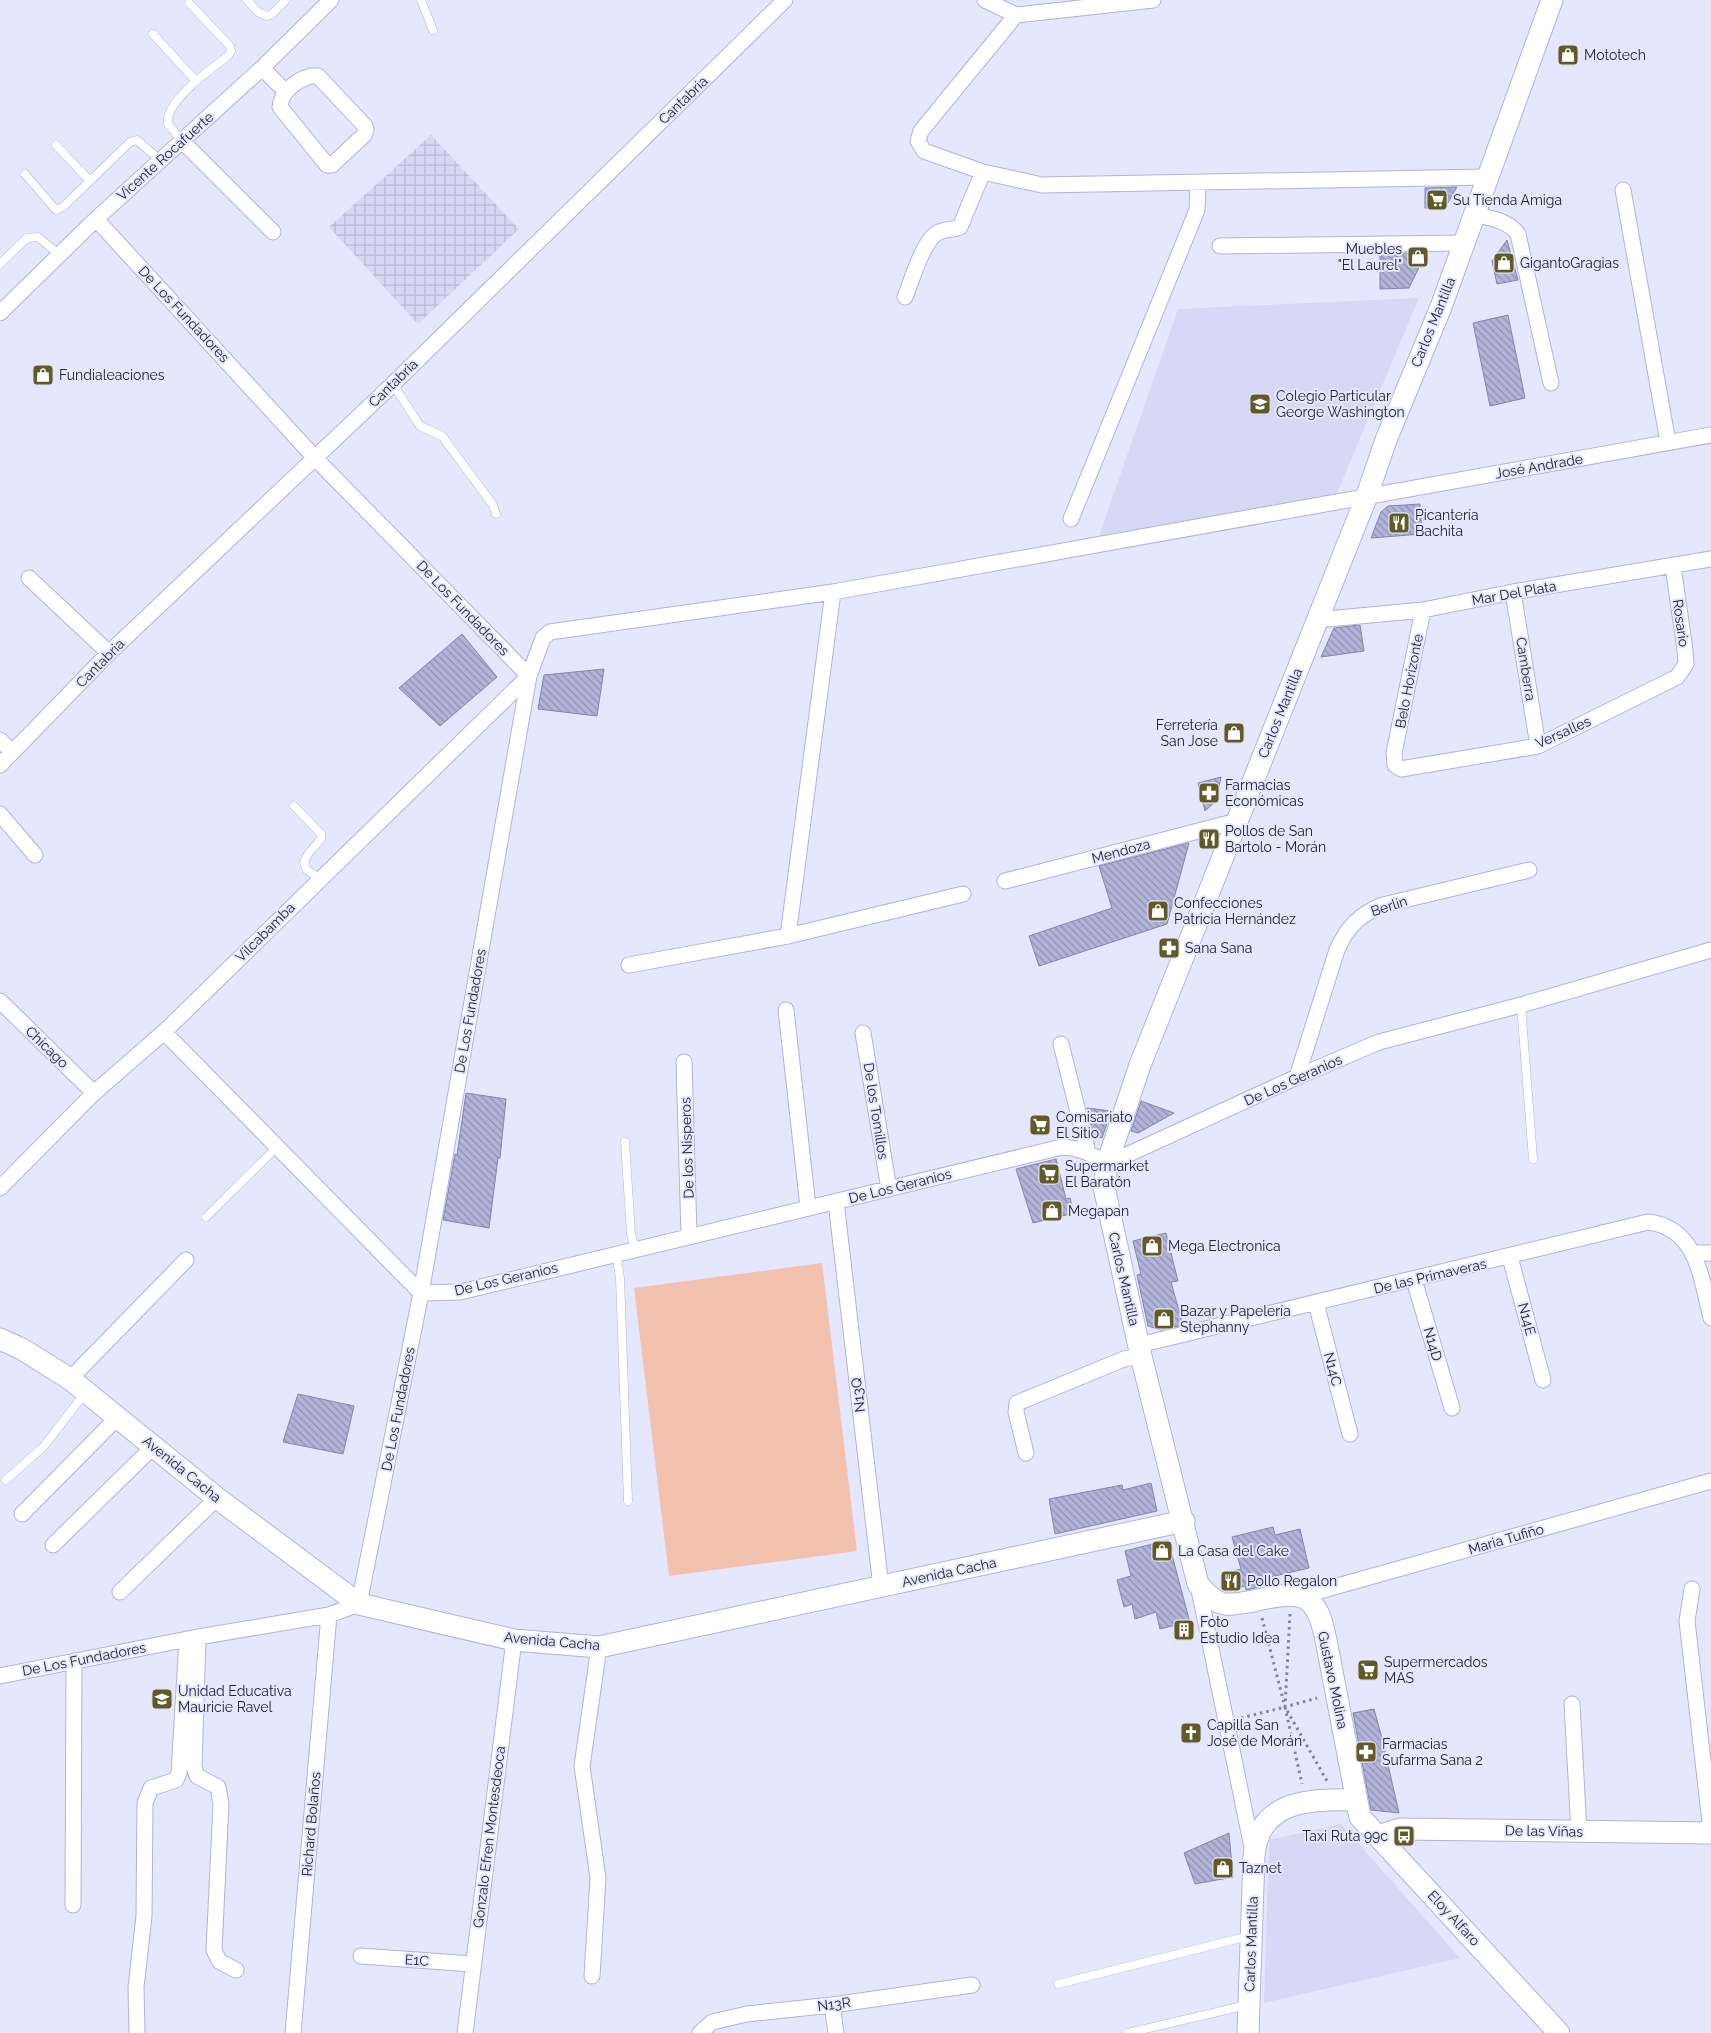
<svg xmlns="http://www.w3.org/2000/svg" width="1711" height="2033" font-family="Raleway,sans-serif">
<defs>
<pattern id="industrial-grid" width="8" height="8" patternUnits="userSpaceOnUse" patternTransform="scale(1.25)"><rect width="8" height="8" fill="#d7d8f5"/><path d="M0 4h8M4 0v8" fill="none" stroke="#b8b9d2"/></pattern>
<pattern id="building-back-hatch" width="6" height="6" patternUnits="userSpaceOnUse" patternTransform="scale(1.25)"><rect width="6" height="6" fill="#b1b3d9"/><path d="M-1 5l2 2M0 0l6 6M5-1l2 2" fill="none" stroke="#9091b1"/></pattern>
</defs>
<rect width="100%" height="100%" fill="#e5e7ff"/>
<path fill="#d7d8f5" d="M1419,298L1335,498L1099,536L1178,309Z
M1341,1824L1460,1958L1264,2003L1269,1840Z"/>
<path fill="url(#industrial-grid)" d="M431,135L519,229L418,324L329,227Z"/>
<path fill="#f2c2af" d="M822,1263L857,1551L669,1576L634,1288Z"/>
<path fill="url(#building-back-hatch)" stroke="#8485aa" d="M1457,187L1445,208H1425V188Z
M1507,240L1518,280L1497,284L1492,261Z
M1380,253H1426L1409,288L1380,289Z
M1508,315L1525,398L1490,406L1473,323Z
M1420,504L1422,534L1371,538L1381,512L1388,506Z
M1360,625L1364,651L1321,657L1334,628Z
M462,634L497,677L440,726L399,688Z
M604,669L597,716L538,709L544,675Z
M1221,777L1216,801L1205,811L1198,783Z
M1189,843L1167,924L1039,966L1029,936L1112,908L1099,866Z
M466,1093L506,1099L500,1158H498L489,1228L443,1220L455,1154L457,1155Z
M1141,1101L1174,1113L1138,1133L1131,1131Z
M1087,1108L1111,1111L1102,1138L1094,1136Z
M1056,1159L1066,1199L1070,1198L1074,1213L1033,1223L1016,1169Z
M1166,1233L1178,1281L1171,1282L1183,1325L1161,1330L1148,1326L1137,1275L1141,1274L1133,1241Z
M298,1394L354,1406L343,1454L283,1442Z
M1151,1483L1157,1511L1055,1534L1049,1499L1122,1485L1123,1490Z
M1273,1527L1275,1535L1300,1529L1309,1568L1266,1578L1263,1586L1246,1590L1245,1586L1227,1591L1222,1574L1241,1569L1232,1537Z
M1168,1540L1193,1634L1179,1637L1176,1625L1160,1629L1156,1612L1135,1619L1132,1604L1124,1607L1117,1580L1131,1576L1125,1551Z
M1374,1709L1382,1738L1399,1813L1371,1810L1353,1713Z
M1229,1833L1233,1877L1195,1884L1184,1853Z"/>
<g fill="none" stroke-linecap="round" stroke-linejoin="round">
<g stroke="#b1b3d9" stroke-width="9">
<path id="lane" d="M247,0L258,12L266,16L271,15L286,0
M421,0L433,30
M153,34L196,81
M182,141L168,124C164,102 212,68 228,56L231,51L230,46L189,3
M56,145L89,180
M25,174L56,210L63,207L130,142L137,140L160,160
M0,264L27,238L38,237L60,255
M393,384L420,426L442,436L493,505L496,514
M294,806L321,834V839L308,854L304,862L307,870L319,878
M1521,1005L1533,1159
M625,1142L631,1234L635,1248
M206,1217L276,1148
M616,1253L620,1278L628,1501
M6,1480L44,1446L85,1393
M1058,1984L1249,1936
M1128,2033L1247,2005"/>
</g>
<g stroke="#b1b3d9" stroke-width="17">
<path id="street" d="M985,0L1016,15L1153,0
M1016,15L921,131L918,141L924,151L983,172L1042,185L1487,177
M262,68L286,92
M311,76H318L365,126L366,130L364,135L332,165H327L280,107C281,91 297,80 311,76Z
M182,141L273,232
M1623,190L1668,442
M1474,214C1489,218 1508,220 1518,234L1551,383
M96,219L315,458L529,676
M1220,246L1464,243
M905,297C912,280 922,243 937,233C944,229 953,230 960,227L983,172
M0,313L96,219L262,68L331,0
M1071,519L1197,210L1198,183
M29,578L109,653
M1513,592L1538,746
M1423,610L1394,753L1395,765L1401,769L1538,746L1677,677L1686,664L1685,650L1673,566
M1317,620L1423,610L1513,592L1711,559
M0,740L12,752
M0,765L109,653L393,384L785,0
M0,814L35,855
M1005,881L1237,821
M788,936L833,592
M629,965L788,936L963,894
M0,1001L94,1093
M786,1010L808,1207
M164,1032L421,1293L460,1292L1062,1147C1081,1148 1092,1154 1107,1164L1297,1077L1379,1042L1521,1005L1711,950
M863,1033L889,1189
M1061,1044L1088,1152
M684,1062L689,1235
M1297,1077L1337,950C1347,927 1360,914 1383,905L1529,870
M0,1188L94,1093L164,1032L529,676
M836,1202L881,1587
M1694,1253H1711
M1510,1257L1543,1380
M1414,1280L1452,1408
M1316,1303L1350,1434
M1139,1345L1648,1222C1698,1228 1701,1279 1711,1318
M70,1379L186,1260
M1026,1453L1016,1412L1017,1403L1124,1359L1141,1356
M22,1514L117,1418
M53,1545L154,1446
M1198,1585L1253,1852
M1692,1589L1687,1621L1711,1831
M120,1592L217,1498
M1302,1596L1711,1481
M198,1637L194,1767L197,1776L218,1787L221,1804L214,1950L219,1961L236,1970
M0,1676L198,1637L329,1615L359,1604L421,1293L529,676L543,638L550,632L833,592L1711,435
M1572,1704L1579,1832
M73,1905L74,1661
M361,1956L472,1964
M592,1976L598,1878L582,1766L599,1647
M832,2005L836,2033
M137,2033L136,1987L144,1916L145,1803L151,1788L176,1780L179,1773L187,1639
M293,2033L329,1615
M465,2033L514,1640
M700,2033L712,2022L747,2014L832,2005L972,1985"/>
</g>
<g stroke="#b1b3d9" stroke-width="23">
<path id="secondary" d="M1552,0L1441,307L1386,440L1366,498L1140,1065L1107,1164L1104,1187L1141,1356L1198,1584C1205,1593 1213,1602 1225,1604C1249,1607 1295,1583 1312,1604C1321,1613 1323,1628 1326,1640L1360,1817L1559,2033
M0,1339L22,1349L70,1379L217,1498L359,1604L514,1640L599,1647L1184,1521
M1378,1836L1400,1829L1711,1833
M1248,2033L1254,1856C1259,1800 1309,1799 1355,1800"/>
</g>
<path stroke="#838497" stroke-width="3" stroke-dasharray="2.5 4" stroke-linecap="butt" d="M1290,1614L1285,1707L1327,1781
M1262,1618L1285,1707L1317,1698
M1241,1718L1285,1707L1302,1784"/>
<use href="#lane" stroke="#fff" stroke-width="8"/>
<use href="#street" stroke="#fff" stroke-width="15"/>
<use href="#secondary" stroke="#fff" stroke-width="21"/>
</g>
<defs>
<g id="shop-square" transform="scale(1.125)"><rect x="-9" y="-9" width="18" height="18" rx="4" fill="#605a26" stroke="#e5e7ff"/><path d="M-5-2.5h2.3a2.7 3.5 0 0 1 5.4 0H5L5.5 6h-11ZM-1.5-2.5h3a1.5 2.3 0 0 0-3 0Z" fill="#fff"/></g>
<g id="supermarket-square" transform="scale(1.125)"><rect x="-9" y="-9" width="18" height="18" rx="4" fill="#605a26" stroke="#e5e7ff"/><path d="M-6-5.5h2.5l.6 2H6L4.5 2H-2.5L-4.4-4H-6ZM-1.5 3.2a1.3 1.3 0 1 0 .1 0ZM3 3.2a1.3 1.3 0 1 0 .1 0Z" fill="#fff"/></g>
<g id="school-square" transform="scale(1.125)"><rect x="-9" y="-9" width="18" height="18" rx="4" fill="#605a26" stroke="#e5e7ff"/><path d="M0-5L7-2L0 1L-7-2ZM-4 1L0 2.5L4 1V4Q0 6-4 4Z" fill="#fff"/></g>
<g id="restaurant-square" transform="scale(1.125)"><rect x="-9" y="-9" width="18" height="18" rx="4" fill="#605a26" stroke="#e5e7ff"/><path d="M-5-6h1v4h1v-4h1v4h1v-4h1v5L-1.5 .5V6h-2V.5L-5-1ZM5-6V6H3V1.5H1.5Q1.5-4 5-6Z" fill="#fff"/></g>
<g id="pharmacy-square" transform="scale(1.125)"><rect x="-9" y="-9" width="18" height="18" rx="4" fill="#605a26" stroke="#e5e7ff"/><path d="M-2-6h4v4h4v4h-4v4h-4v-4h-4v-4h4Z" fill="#fff"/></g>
<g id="building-square" transform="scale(1.125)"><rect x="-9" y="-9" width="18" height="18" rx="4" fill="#605a26" stroke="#e5e7ff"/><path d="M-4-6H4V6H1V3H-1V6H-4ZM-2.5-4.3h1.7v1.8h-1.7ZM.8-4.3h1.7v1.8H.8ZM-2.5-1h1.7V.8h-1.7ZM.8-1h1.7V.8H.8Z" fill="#fff"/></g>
<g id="church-square" transform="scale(1.125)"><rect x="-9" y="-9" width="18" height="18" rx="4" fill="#605a26" stroke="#e5e7ff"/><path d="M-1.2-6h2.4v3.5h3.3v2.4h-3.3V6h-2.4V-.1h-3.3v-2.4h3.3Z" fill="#fff"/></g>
<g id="bus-square" transform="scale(1.125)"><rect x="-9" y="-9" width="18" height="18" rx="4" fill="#605a26" stroke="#e5e7ff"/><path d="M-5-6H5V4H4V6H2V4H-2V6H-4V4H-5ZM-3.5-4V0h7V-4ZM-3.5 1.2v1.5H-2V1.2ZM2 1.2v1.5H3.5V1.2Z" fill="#fff"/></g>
</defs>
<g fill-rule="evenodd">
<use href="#shop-square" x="1568" y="55"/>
<use href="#supermarket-square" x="1437" y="200"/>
<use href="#shop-square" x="1418" y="257"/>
<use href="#shop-square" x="1504" y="263"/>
<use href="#shop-square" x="43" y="375"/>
<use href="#school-square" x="1260" y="404"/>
<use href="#restaurant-square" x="1399" y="523"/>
<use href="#shop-square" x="1234" y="733"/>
<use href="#pharmacy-square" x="1209" y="793"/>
<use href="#restaurant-square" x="1209" y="839"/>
<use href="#shop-square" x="1158" y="911"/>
<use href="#pharmacy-square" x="1169" y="948"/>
<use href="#supermarket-square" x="1040" y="1125"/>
<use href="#supermarket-square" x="1049" y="1174"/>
<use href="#shop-square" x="1052" y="1211"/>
<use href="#shop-square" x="1152" y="1246"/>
<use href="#shop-square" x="1164" y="1319"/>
<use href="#shop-square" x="1162" y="1551"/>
<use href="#restaurant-square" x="1231" y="1581"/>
<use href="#building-square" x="1184" y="1630"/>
<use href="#supermarket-square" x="1368" y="1670"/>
<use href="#school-square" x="162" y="1699"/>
<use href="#church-square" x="1191" y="1733"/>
<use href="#pharmacy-square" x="1366" y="1752"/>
<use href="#bus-square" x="1404" y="1836"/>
<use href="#shop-square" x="1223" y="1868"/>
</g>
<g text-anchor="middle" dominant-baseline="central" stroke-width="4" stroke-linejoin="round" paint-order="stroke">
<g font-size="14" fill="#232332" stroke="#e5e7ff" text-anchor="start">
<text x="1584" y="55">Mototech</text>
<text x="1453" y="200">Su Tienda Amiga</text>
<text x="1402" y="249" text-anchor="end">Muebles<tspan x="1402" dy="16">"El Laurel"</tspan></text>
<text x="1520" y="263">GigantoGragias</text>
<text x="59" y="375">Fundialeaciones</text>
<text x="1276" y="396">Colegio Particular<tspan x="1276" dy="16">George Washington</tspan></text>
<text x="1415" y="515">Picantería<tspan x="1415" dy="16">Bachita</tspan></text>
<text x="1218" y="725" text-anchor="end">Ferretería<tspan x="1218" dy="16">San Jose</tspan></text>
<text x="1225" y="785">Farmacias<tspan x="1225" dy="16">Económicas</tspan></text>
<text x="1225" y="831">Pollos de San<tspan x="1225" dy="16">Bartolo - Morán</tspan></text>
<text x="1174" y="903">Confecciones<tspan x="1174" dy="16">Patricia Hernández</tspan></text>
<text x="1185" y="948">Sana Sana</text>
<text x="1056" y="1117">Comisariato<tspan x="1056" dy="16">El Sitio</tspan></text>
<text x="1065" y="1166">Supermarket<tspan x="1065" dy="16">El Baratón</tspan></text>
<text x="1068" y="1211">Megapan</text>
<text x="1168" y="1246">Mega Electronica</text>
<text x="1180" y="1311">Bazar y Papelería<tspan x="1180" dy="16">Stephanny</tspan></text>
<text x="1178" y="1551">La Casa del Cake</text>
<text x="1247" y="1581">Pollo Regalon</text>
<text x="1200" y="1622">Foto<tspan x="1200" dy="16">Estudio Idea</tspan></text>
<text x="1384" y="1662">Supermercados<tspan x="1384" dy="16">MAS</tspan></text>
<text x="178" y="1691">Unidad Educativa<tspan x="178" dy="16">Mauricie Ravel</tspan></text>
<text x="1207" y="1725">Capilla San<tspan x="1207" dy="16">José de Morán</tspan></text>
<text x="1382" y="1744">Farmacias<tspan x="1382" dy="16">Sufarma Sana 2</tspan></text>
<text x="1388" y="1836" text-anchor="end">Taxi Ruta 99c</text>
<text x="1239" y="1868">Taznet</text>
</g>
<g font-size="14" fill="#232332" stroke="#e5e7ff">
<text transform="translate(683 100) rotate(-44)">Cantabria</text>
<text transform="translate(165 156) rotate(-42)">Vicente Rocafuerte</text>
<text transform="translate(184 314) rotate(47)">De Los Fundadores</text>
<text transform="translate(1433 322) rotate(-68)">Carlos Mantilla</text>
<text transform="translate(393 383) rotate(-44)">Cantabria</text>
<text transform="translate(1539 466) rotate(-10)">José Andrade</text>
<text transform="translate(1514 593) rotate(-10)">Mar Del Plata</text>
<text transform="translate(463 608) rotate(46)">De Los Fundadores</text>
<text transform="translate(1681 623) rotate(82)">Rosario</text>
<text transform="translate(100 663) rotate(-45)">Cantabria</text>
<text transform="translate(1526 669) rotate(81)">Camberra</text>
<text transform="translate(1409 681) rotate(-79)">Belo Horizonte</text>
<text transform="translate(1280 713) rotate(-68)">Carlos Mantilla</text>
<text transform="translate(1563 732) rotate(-24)">Versalles</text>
<text transform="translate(1121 851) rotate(-15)">Mendoza</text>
<text transform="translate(1389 906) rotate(-18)">Berlin</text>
<text transform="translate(265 932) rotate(-45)">Vilcabamba</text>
<text transform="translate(470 1011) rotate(-80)">De Los Fundadores</text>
<text transform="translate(47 1047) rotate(44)">Chicago</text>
<text transform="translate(1293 1080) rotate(-24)">De Los Geranios</text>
<text transform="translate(876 1111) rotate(81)">De los Tomillos</text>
<text transform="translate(687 1148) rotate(-92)">De los Nisperos</text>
<text transform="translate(900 1186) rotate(-14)">De Los Geranios</text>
<text transform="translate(1430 1276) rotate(-13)">De las Primaveras</text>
<text transform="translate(506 1279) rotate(-13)">De Los Geranios</text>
<text transform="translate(1124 1279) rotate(77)">Carlos Mantilla</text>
<text transform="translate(1527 1319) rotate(75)">N14E</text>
<text transform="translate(1433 1344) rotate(74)">N14D</text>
<text transform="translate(1333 1369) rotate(75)">N14C</text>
<text transform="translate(858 1395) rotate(-97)">N13Q</text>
<text transform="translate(398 1409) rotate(-79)">De Los Fundadores</text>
<text transform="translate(182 1469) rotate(39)">Avenida Cacha</text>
<text transform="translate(1506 1539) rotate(-16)">Maria Tufiño</text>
<text transform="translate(949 1572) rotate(-12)">Avenida Cacha</text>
<text transform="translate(552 1641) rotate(5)">Avenida Cacha</text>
<text transform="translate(84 1659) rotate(-11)">De Los Fundadores</text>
<text transform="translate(1333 1680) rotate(78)">Gustavo Molina</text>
<text transform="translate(311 1824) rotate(-85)">Richard Bolaños</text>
<text transform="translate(1544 1831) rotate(1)">De las Viñas</text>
<text transform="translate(489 1837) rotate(-83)">Gonzalo Efren Montesdeoca</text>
<text transform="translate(1454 1918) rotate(47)">Eloy Alfaro</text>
<text transform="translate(1251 1944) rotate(-88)">Carlos Mantilla</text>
<text transform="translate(417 1960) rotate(4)">E1C</text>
<text transform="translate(834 2004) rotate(-7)">N13R</text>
</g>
</g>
</svg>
